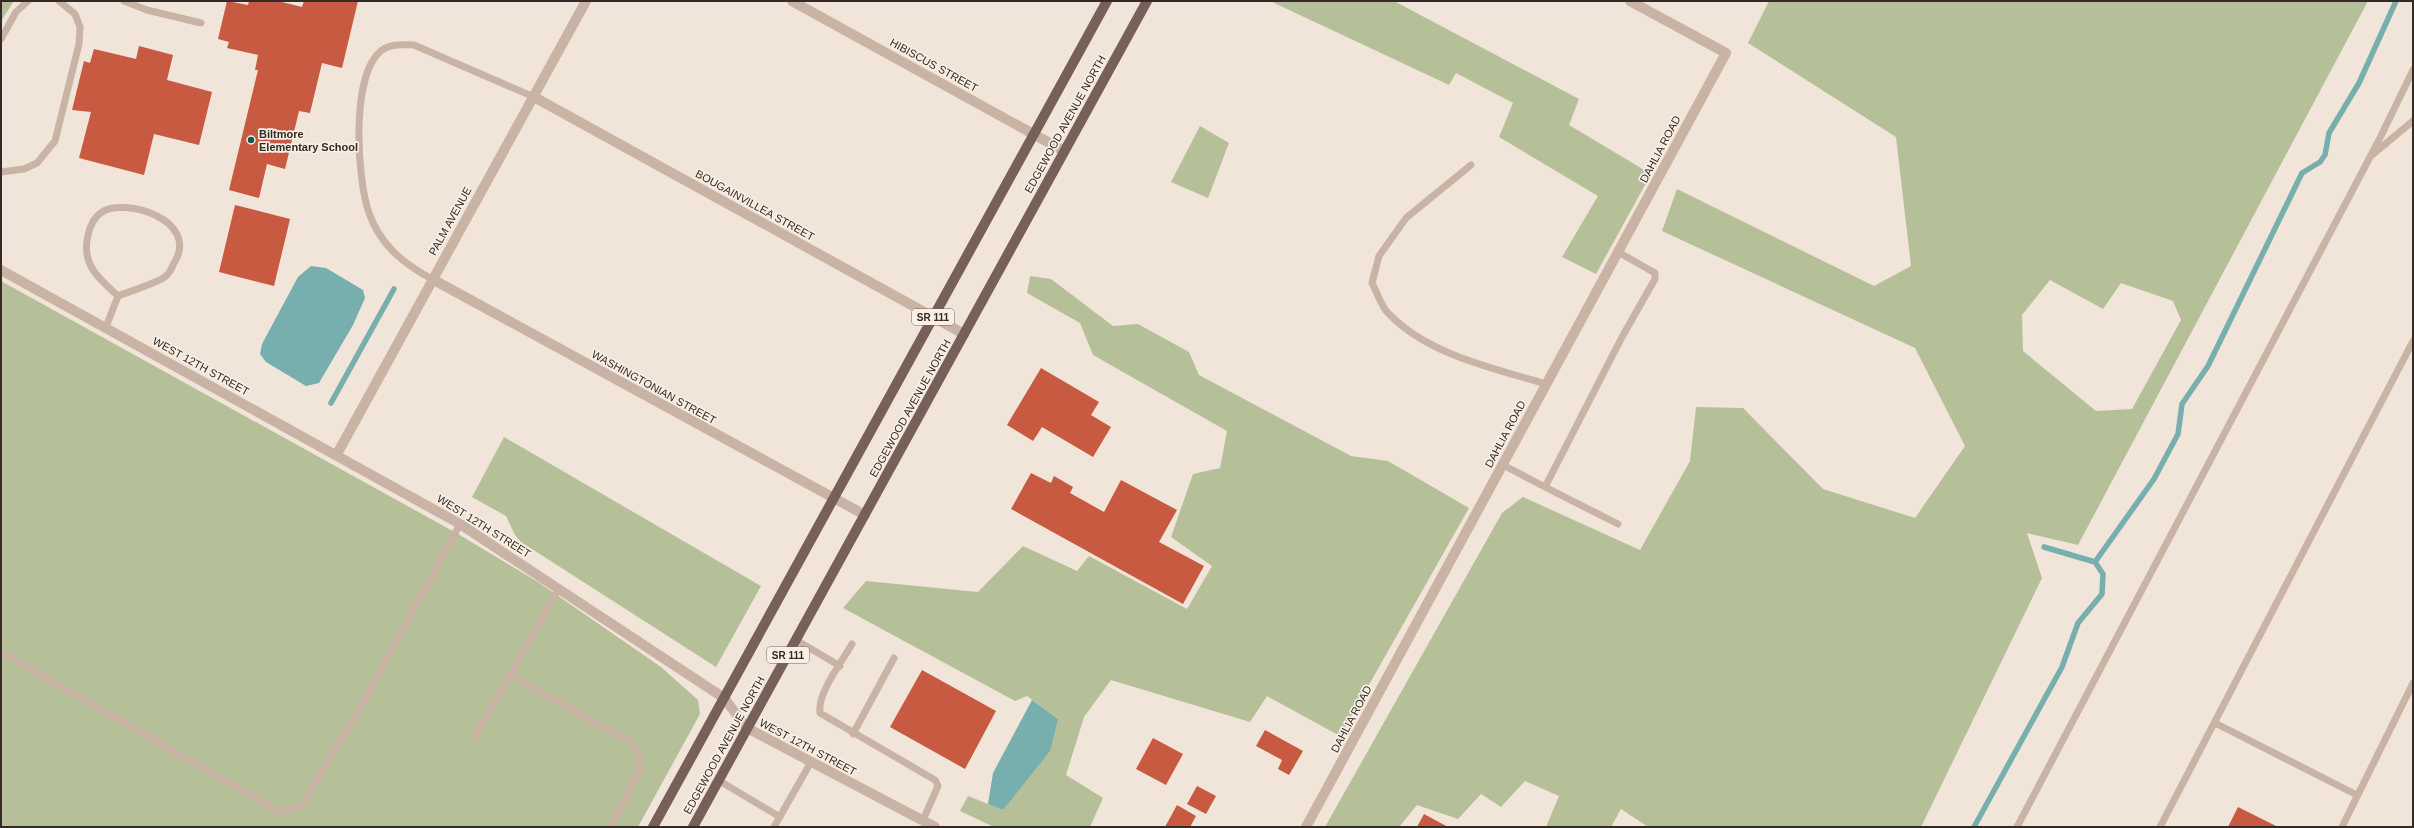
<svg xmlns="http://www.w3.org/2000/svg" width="2414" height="828" font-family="Helvetica,sans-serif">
<rect width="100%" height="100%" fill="#f1e4d8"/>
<path fill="#b5c099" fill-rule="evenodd" d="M1,1H14L1,21Z
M1270,1H1394L1579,99L1569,125L1651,174L1596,274L1562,257L1598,196L1499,137L1513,103L1456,73L1449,85Z
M1769,1H2368L2078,545L2027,533L2042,578L1921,827H1648L1621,809L1611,827H1546L1559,796L1525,781L1501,807L1481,794L1458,819L1417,805L1399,827H1325L1502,513L1523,497L1640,550L1690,461L1696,407L1743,408L1823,489L1915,518L1965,446L1915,348L1662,231L1677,189L1874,286L1911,266L1896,137L1748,43ZM2050,280L2103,309L2121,283L2173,301L2181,320L2132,409L2096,411L2023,351L2022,315Z
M1200,126L1229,143L1208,198L1171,182Z
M1030,276L1051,279L1113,326L1138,324L1189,352L1199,375L1351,456L1388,461L1469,508L1340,736L1267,696L1250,722L1111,680L1084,717L1066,775L1103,798L1090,827H994L960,811L968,796L1003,810L1058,719L1027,696L1015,701L843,608L866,581L978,592L1023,546L1077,571L1089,556L1187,609L1212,566L1171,537L1193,474L1220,468L1227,431L1093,355L1080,323L1027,293Z
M1,281L458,534L538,582L661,667L698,700L700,714L638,827H1Z
M504,437L761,586L716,667L521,542L515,535L506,516L472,497Z"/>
<path fill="#77aeae" d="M311,266L326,268L363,290L365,298L353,325L319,383L306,386L266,362L260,354L262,344L298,277Z
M1032,700L1058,719L1050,751L1003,810L988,804L993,773Z"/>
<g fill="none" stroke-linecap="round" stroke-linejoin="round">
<path stroke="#77aeae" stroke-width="5.5" d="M331,403L394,289
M2044,547L2095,562
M1974,827L2062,667L2078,623L2102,594L2103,574L2095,562L2154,479L2178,434L2182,404L2208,366L2302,173L2320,162L2325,155L2329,133L2359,83L2396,1"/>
</g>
<path fill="#c75a41" d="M227,1L248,5L249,1H278L302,7L304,1H358L342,68L322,63L310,113L299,111L285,169L267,164L259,198L229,190L258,70H255L258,55L227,48L229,42L218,39Z
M139,46L173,55L167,80L212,92L199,145L154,134L144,175L79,158L91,112L72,110L84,61L90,63L94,49L136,59Z
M235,205L290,219L274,286L219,272Z
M1041,368L1099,402L1091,415L1111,427L1093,457L1042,427L1033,441L1007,425Z
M1031,473L1051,483L1054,476L1073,487L1070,493L1104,512L1121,480L1177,510L1159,542L1204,566L1183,604L1011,509Z
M922,670L996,711L965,769L890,727Z
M1265,730L1303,751L1289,775L1278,769L1282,760L1256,746Z
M1153,738L1183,754L1166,785L1136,769Z
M1197,786L1216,796L1206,814L1187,804Z
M1177,805L1196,816L1190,827H1165Z
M2238,807L2278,827H2228Z
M1424,814L1448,827H1417Z"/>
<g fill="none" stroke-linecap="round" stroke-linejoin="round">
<path stroke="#c9b3a5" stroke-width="7" d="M124,1L147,10L201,23
M1,39L16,12L28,1
M2372,155L2413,121
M1471,165L1406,218L1379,256L1372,283C1377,292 1381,306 1388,313C1428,355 1493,368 1546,384
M1,172L24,169L37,163L55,141L79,44L80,27L75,14L59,1
M432,279C404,264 380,245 369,213C357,179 350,74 382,50C392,43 403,45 414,45L534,97
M106,327L118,296C128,292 160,282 166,276C170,273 172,267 174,263C201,220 124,197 102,212C94,217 90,226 88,235C81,264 98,278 118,296
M1503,465L1545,487L1622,337L1655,279V273L1618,252
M1545,487L1618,524
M559,588L510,675L630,742L639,755L640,770L610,827
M796,640L840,666
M852,644C842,662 817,693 820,713L935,780L938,786L923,820
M1,652L280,812L302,805L363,703L460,524
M2215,723L2357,795
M853,734L894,658
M475,736L510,675
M718,780L780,817
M774,827L811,762
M2017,827L2379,140L2413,70
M2160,827L2413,341
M2342,827L2413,683"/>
<path stroke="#c9b3a5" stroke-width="10" d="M792,1L1064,151
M534,97L964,334
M432,279L865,515
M337,454L586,1
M1306,827L1726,53L1630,1"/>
<path stroke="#c9b3a5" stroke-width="10" d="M1,270L460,524L724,698L747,728L935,827"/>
<path stroke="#776057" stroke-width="10" d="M653,827L1107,1
M693,827L1147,1"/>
</g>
<circle fill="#1c5556" stroke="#f9efe5" stroke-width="1.5" cx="251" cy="140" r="4"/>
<g text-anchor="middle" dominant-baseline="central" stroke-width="3.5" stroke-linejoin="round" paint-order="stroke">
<g fill="#f9efe5" stroke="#70655f" stroke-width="1">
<rect x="912" y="309" width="42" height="16" rx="3"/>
<rect x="767" y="647" width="42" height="16" rx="3"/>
</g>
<g font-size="10" font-weight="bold" fill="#352a26">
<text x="933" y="317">SR 111</text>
<text x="788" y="655">SR 111</text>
</g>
<g font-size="11" fill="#352a26" stroke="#f9efe5">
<text transform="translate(934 65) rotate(29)">HIBISCUS STREET</text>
<text transform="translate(1065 124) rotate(-61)">EDGEWOOD AVENUE NORTH</text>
<text transform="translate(1660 149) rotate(-62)">DAHLIA ROAD</text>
<text transform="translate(755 205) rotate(29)">BOUGAINVILLEA STREET</text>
<text transform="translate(450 221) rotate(-61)">PALM AVENUE</text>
<text transform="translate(201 366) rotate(29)">WEST 12TH STREET</text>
<text transform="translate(654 387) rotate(29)">WASHINGTONIAN STREET</text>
<text transform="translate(910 408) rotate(-61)">EDGEWOOD AVENUE NORTH</text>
<text transform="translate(1505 434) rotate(-62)">DAHLIA ROAD</text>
<text transform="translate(484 526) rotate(32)">WEST 12TH STREET</text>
<text transform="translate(1351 719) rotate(-62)">DAHLIA ROAD</text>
<text transform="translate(724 745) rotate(-61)">EDGEWOOD AVENUE NORTH</text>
<text transform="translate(808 747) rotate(28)">WEST 12TH STREET</text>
</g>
<g font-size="11" font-weight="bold" fill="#352a26" stroke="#f9efe5" text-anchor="start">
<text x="259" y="134">Biltmore<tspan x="259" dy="13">Elementary School</tspan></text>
</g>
</g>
<rect width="2414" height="828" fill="none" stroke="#352a26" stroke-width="4"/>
</svg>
